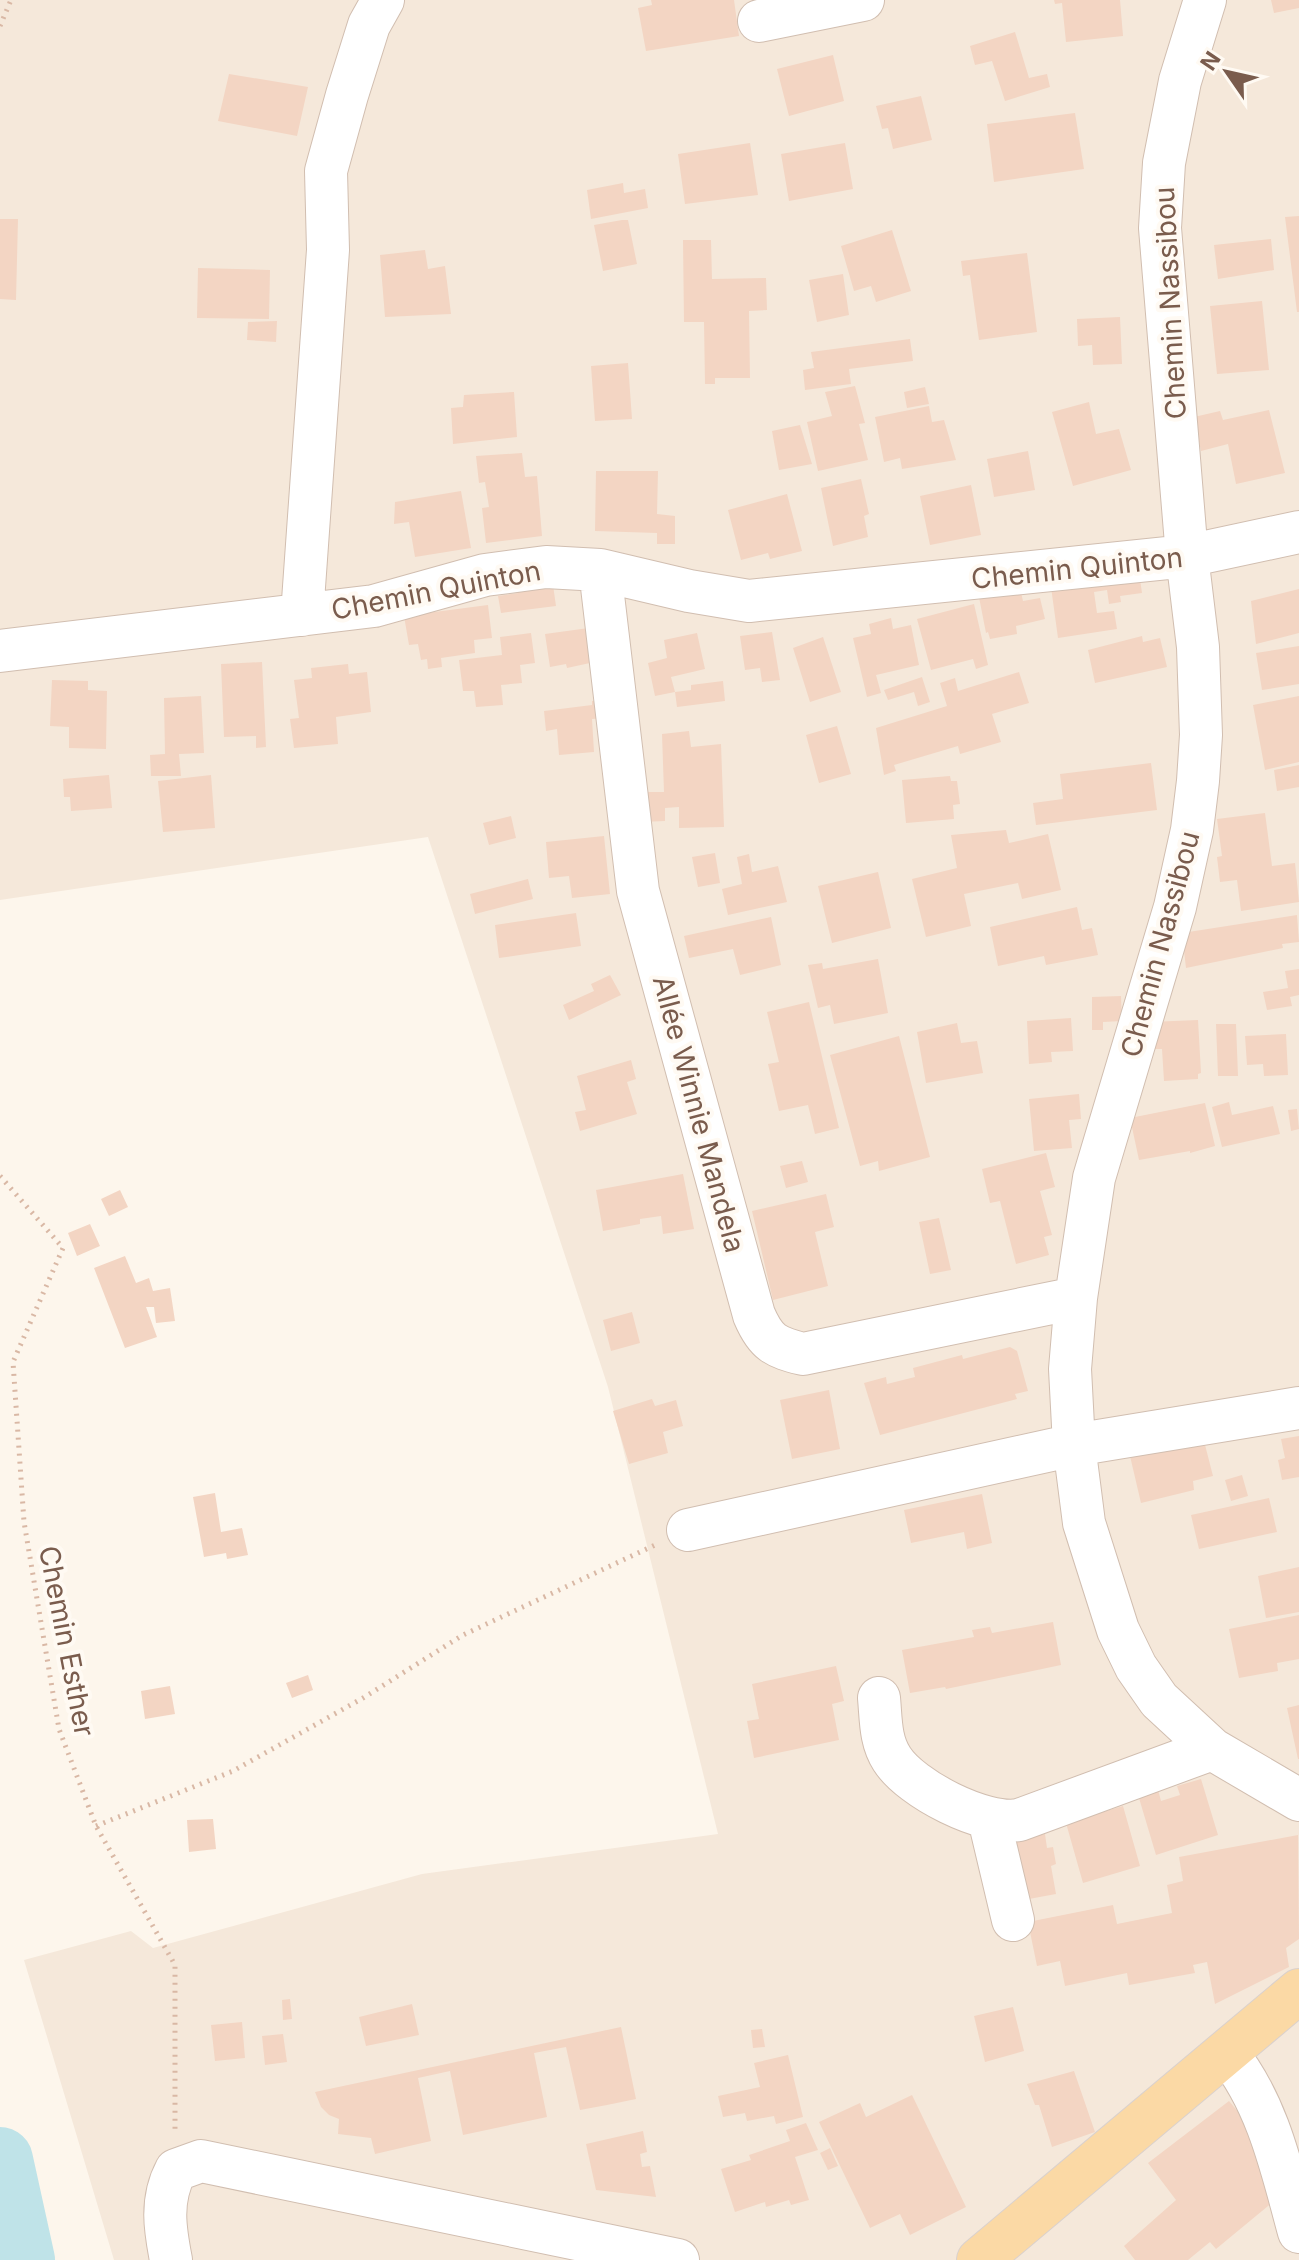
<svg xmlns="http://www.w3.org/2000/svg" width="1299" height="2260" font-family="Inter,sans-serif">
<rect width="100%" height="100%" fill="#fdf6ec"/>
<path fill="#f5e8da" d="M0,0H1299V2260H114L24,1960L131,1931L153,1948L422,1874L718,1834L608,1387L428,837L0,900Z"/>
<g fill="none" stroke-linecap="round" stroke-linejoin="round">
<path stroke="#bfe3e8" stroke-width="66" d="M0,2160L22,2260"/>
</g>
<path fill="#f3d5c3" d="M651,0H734L739,36L646,51L638,8L652,5Z
M1054,0H1120L1123,36L1066,42L1062,3L1055,4Z
M1271,0H1299V8L1274,13Z
M1015,32L1029,78L1047,74L1050,87L1005,101L992,61L975,65L970,46Z
M833,55L844,101L789,116L777,69Z
M229,74L308,87L297,136L218,121Z
M921,96L932,140L893,149L888,128L882,129L876,106Z
M1075,113L1084,169L994,182L987,124Z
M750,143L758,195L685,204L678,154Z
M845,143L853,189L789,201L781,154Z
M623,183L624,193L645,189L648,208L591,219L587,190Z
M1299,216V312H1297L1285,217Z
M0,219H18L16,300L0,299Z
M622,220H628L637,264L603,271L594,225Z
M892,230L911,291L876,302L871,286L854,291L841,246Z
M1271,239L1274,270L1218,279L1214,245Z
M683,240H711L712,279L766,278L767,310L749,311L750,378H715V384H705L704,322H684Z
M425,250L428,269L445,266L451,314L385,317L380,255Z
M1027,253L1037,332L979,340L970,275L963,276L961,261Z
M198,268L270,270L269,319L197,318Z
M843,274L849,315L817,322L809,280Z
M1262,301L1269,370L1217,374L1210,306Z
M1120,317L1122,364L1093,365L1092,345L1078,346L1077,319Z
M277,321L276,342L247,340L248,322Z
M910,339L913,361L849,369L851,384L805,390L803,370L814,368L811,352Z
M628,363L632,419L595,421L591,366Z
M855,386L865,423L859,424L868,460L818,471L807,422L832,416L825,392Z
M925,387L929,404L907,408L904,392Z
M514,392L517,437L453,444L451,408L463,407L464,395Z
M1089,402L1096,434L1119,429L1131,470L1073,486L1052,412Z
M929,406L932,422L944,420L956,460L902,469L900,458L884,462L875,417Z
M1269,410L1285,473L1236,484L1228,444L1201,451L1194,417L1220,411L1223,420Z
M800,425L812,464L779,470L772,431Z
M1028,451L1035,490L994,497L987,459Z
M522,453L525,477L537,476L542,536L486,543L482,508L489,507L485,482L479,483L476,456Z
M596,471H658L657,514L675,516V544H657V533L595,531Z
M861,479L869,514L864,516L868,537L833,546L821,488Z
M971,485L981,535L930,545L920,496Z
M461,491L471,548L415,557L409,522L394,524L395,502Z
M787,494L802,551L770,559L768,553L741,560L728,510Z
M552,578L556,606L501,613L498,596L518,593L517,582Z
M1140,579L1142,593L1120,596L1121,602L1109,604L1107,590L1094,592L1097,613L1114,611L1117,629L1058,638L1051,587Z
M1020,588L1023,601L1040,598L1045,619L1016,626L1017,634L990,639L988,632L986,633L978,592Z
M1299,589V633L1256,644L1251,601Z
M974,604L988,665L976,669L973,659L931,670L917,619Z
M488,605L492,638L474,640L475,653L441,658L442,667L428,669L427,659L421,660L418,644L409,645L404,616Z
M891,618L893,629L911,625L919,665L876,675L881,693L867,697L853,638L871,634L869,624Z
M596,627L590,663L567,668L566,664L550,667L545,634Z
M772,632L780,680L762,682L760,668L745,670L740,636Z
M531,633L535,663L520,665L522,683L501,685L503,705L476,707L474,691H463L459,660L502,655L500,637Z
M697,633L705,669L671,677L675,692L655,696L648,663L667,658L664,640Z
M1142,636L1143,642L1160,638L1167,667L1095,683L1088,650Z
M823,637L841,692L810,702L793,648Z
M1299,646V684L1262,690L1256,653Z
M262,662L266,747L256,748V736L224,737L221,664Z
M348,664L349,674L367,672L371,712L336,717L338,744L294,748L290,719L299,718L294,680L312,678L311,668Z
M1019,672L1029,703L992,714L1001,742L960,754L958,746L894,765L896,771L884,775L876,728L947,706L940,683L955,678L958,691Z
M922,677L930,702L918,706L914,692L888,700L884,690Z
M52,680L88,681V690L107,691L106,749L69,748V727L50,726Z
M723,681L725,701L677,707L675,692L691,690V685Z
M201,696L204,753L179,754L181,776H151L150,755L165,754L164,698Z
M1299,696V762L1265,770L1253,705Z
M604,700L607,718L592,719L594,752L559,755L557,729L546,731L544,711L592,705V701Z
M837,726L851,774L819,783L806,735Z
M689,731L691,747L721,744L724,827L679,828V807L665,808V821L642,822V792H664L662,734Z
M1151,763L1157,810L1036,825L1033,803L1063,799L1060,774Z
M1299,765V787L1277,791L1274,770Z
M109,775L112,808L71,811L70,797H64L63,779Z
M211,775L215,828L163,832L158,781Z
M950,776L951,781H957L960,804L953,805L954,819L906,823L902,780Z
M1265,813L1272,866L1295,863L1299,902L1241,911L1237,880L1220,882L1217,857L1222,856L1217,819Z
M511,816L516,838L489,845L483,823Z
M1006,830L1009,843L1048,834L1061,890L1022,899L1018,883L964,894L971,926L926,937L912,879L957,868L951,835Z
M604,836L610,894L572,898L569,876L549,878L546,842Z
M715,853L720,883L698,887L692,857Z
M749,854L752,872L778,866L787,902L728,915L722,889L742,884L737,857Z
M878,872L891,928L832,943L818,886Z
M528,879L533,899L475,914L470,894Z
M1077,907L1082,930L1092,928L1098,955L1046,965L1044,956L998,966L990,927Z
M576,913L581,946L499,958L495,925Z
M1297,915L1299,942L1282,944L1283,948L1186,968L1182,933Z
M771,917L781,965L740,975L733,949L689,958L684,936Z
M878,959L888,1013L834,1024L830,1005L818,1008L808,965L822,963L823,969Z
M1299,969V995L1290,997L1292,1006L1267,1010L1263,992L1288,988L1285,971Z
M610,975L621,995L569,1020L563,1005L594,991L591,984Z
M1121,996L1122,1021L1103,1022V1030H1092V997Z
M809,1002L839,1128L815,1134L808,1105L779,1111L768,1064L779,1062L767,1012Z
M1071,1018L1073,1051L1051,1052L1052,1062L1029,1064L1027,1021Z
M1198,1020L1201,1073L1198,1074V1079L1164,1081L1162,1049H1151L1150,1022Z
M957,1023L961,1043L977,1041L983,1073L926,1083L917,1032Z
M1216,1024H1236L1238,1076H1218Z
M1286,1034L1288,1075L1264,1076L1263,1064L1247,1065L1245,1036Z
M899,1036L930,1157L879,1171L878,1161L860,1166L830,1055Z
M631,1060L636,1079L627,1082L637,1114L580,1131L575,1112L586,1110L577,1076Z
M1079,1094L1081,1119L1069,1120L1072,1148L1034,1151L1029,1099Z
M1229,1102L1232,1115L1273,1106L1280,1134L1222,1147L1212,1107Z
M1205,1103L1215,1146L1190,1153V1151L1139,1160L1130,1118Z
M1297,1109L1299,1129L1291,1131L1288,1110Z
M1046,1153L1055,1187L1040,1191L1052,1235L1044,1237L1049,1255L1016,1264L1000,1201L990,1203L982,1169Z
M802,1161L808,1182L786,1188L780,1166Z
M683,1174L694,1229L663,1234L661,1216L640,1219V1224L603,1231L596,1190Z
M120,1190L128,1207L109,1216L101,1199Z
M826,1194L834,1227L815,1232L828,1286L773,1300L752,1211Z
M939,1218L951,1270L930,1274L919,1222Z
M90,1224L100,1246L77,1256L68,1233Z
M125,1256L136,1283L149,1278L153,1291L170,1288L175,1321L156,1323L154,1307H146L157,1337L125,1348L94,1268Z
M632,1312L640,1343L611,1351L603,1320Z
M1010,1347L1017,1351L1028,1391L1015,1394L1017,1399L880,1435L864,1383L886,1377L887,1384L915,1377L913,1368L962,1355L963,1359Z
M829,1390L840,1449L792,1459L780,1400Z
M652,1399L655,1406L676,1400L683,1426L663,1432L668,1453L629,1464L613,1411Z
M1299,1436V1477L1282,1480L1278,1460L1285,1458L1281,1439Z
M1203,1437L1213,1476L1193,1481L1194,1490L1141,1503L1130,1456Z
M1242,1475L1248,1496L1231,1501L1225,1480Z
M215,1493L221,1532L242,1528L248,1555L227,1559L226,1553L204,1557L193,1497Z
M982,1494L992,1543L967,1549L964,1532L911,1543L904,1510Z
M1269,1498L1277,1532L1199,1549L1191,1515Z
M1299,1567V1612L1266,1618L1258,1576Z
M1299,1615V1659L1277,1663L1278,1671L1239,1678L1229,1629Z
M1053,1622L1061,1665L946,1689L945,1687L910,1693L902,1650L974,1637L972,1630L990,1627L992,1633Z
M836,1666L844,1701L832,1704L839,1740L754,1758L747,1721L759,1719L752,1684Z
M308,1675L313,1690L292,1698L286,1683Z
M170,1686L175,1714L145,1719L141,1691Z
M1299,1705V1759H1298L1287,1708Z
M1201,1779L1218,1835L1156,1855L1136,1788L1156,1782L1161,1801L1180,1795L1177,1786Z
M1123,1806L1140,1866L1083,1883L1066,1823Z
M213,1819L216,1849L189,1852L187,1820Z
M1045,1834L1047,1848L1053,1847L1056,1864L1051,1866L1056,1894L1018,1901L1006,1842Z
M1298,1835L1299,1939L1286,1948L1289,1967L1215,2004L1207,1962L1193,1965L1195,1973L1129,1985L1127,1973L1065,1986L1060,1961L1037,1966L1028,1922L1113,1905L1117,1924L1172,1913L1167,1885L1183,1881L1179,1857Z
M290,1999L292,2019L283,2020L282,2000Z
M412,2004L419,2035L366,2046L359,2017Z
M1013,2007L1024,2051L985,2062L974,2016Z
M242,2022L245,2058L215,2061L211,2025Z
M621,2027L636,2099L607,2105L580,2110L566,2047L534,2053L547,2117L463,2135L450,2071L418,2078L431,2141L375,2154L371,2138L338,2134L339,2119L329,2115L321,2107L315,2092Z
M762,2029L765,2047L753,2048L751,2030Z
M283,2034L287,2062L265,2065L262,2036Z
M788,2055L803,2117L776,2124L774,2116L747,2121L745,2113L723,2117L718,2096L760,2087L754,2063Z
M1074,2071L1095,2132L1052,2147L1039,2105H1035L1027,2084Z
M912,2095L966,2207L910,2235L900,2214L870,2228L819,2122L860,2103L866,2117Z
M1229,2101L1255,2132L1273,2202L1216,2249L1210,2242L1188,2260H1135L1124,2246L1176,2200L1148,2163Z
M806,2123L818,2150L795,2157L809,2200L791,2205L789,2200L766,2207L765,2202L735,2212L721,2169L751,2160L749,2155L790,2141L786,2130Z
M643,2131L647,2152L640,2154L642,2167L650,2166L656,2197L596,2190L586,2144Z
M830,2148L838,2166L828,2170L820,2153Z"/>
<g fill="none" stroke-linecap="round" stroke-linejoin="round">
<g stroke="#d1beb0" stroke-width="44">
<path id="minor" d="M1205,0L1180,81L1164,163L1160,228L1187,556L1198,647L1201,735L1198,781L1192,830L1175,907L1094,1178L1076,1298L1070,1369L1074,1445L1084,1523L1118,1630L1136,1667L1159,1700L1212,1749L1299,1800
M759,21L863,0
M600,570L638,891L754,1315C766,1343 775,1347 803,1354L1076,1298
M302,615L328,250L326,171L347,95L369,25L383,0
M0,651L374,606L485,575L546,567L600,570L689,591L749,601L1187,556L1299,532
M688,1530L1074,1445L1299,1408
M879,1698C881,1719 880,1741 892,1759C911,1789 984,1826 1019,1820L1212,1749
M989,1819L1013,1920
M1226,2052C1268,2103 1282,2170 1299,2232
M171,2260C165,2229 160,2200 176,2170L201,2161L678,2260"/>
</g>
<g stroke="#dad1cd" stroke-width="46">
<path id="major" d="M979,2260L1299,1991"/>
</g>
<path stroke="#d9b8a5" stroke-width="5" stroke-dasharray="2 6" stroke-linecap="butt" d="M0,26L11,0
M0,1176L63,1248L13,1362L24,1522L59,1729L96,1826L175,1965V2130
M96,1826L233,1771L363,1698L463,1635L655,1545"/>
<use href="#minor" stroke="#fff" stroke-width="42"/>
<use href="#major" stroke="#fbd9a5" stroke-width="44"/>
</g>
<g text-anchor="middle" dominant-baseline="central" stroke-width="8" stroke-linejoin="round" paint-order="stroke">
<g font-size="28" fill="#7a5c4d" stroke="#fffaf3">
<text transform="translate(1170 303) rotate(-93)">Chemin Nassibou</text>
<text transform="translate(1077 568) rotate(-6)">Chemin Quinton</text>
<text transform="translate(436 590) rotate(-11)">Chemin Quinton</text>
<text transform="translate(1160 944) rotate(-75)">Chemin Nassibou</text>
<text transform="translate(699 1114) rotate(75)">Allée Winnie Mandela</text>
<text transform="translate(67 1641) rotate(79)">Chemin Esther</text>
</g>
</g>
<g transform="translate(1227 72) rotate(304)" stroke="#fffaf3" stroke-width="6" paint-order="stroke">
<path d="M0-6L14 30L0 20L-14 30Z" fill="#7a5c4d"/>
<text y="-12" font-size="22" font-weight="bold" text-anchor="middle" fill="#7a5c4d">N</text>
</g>
</svg>
